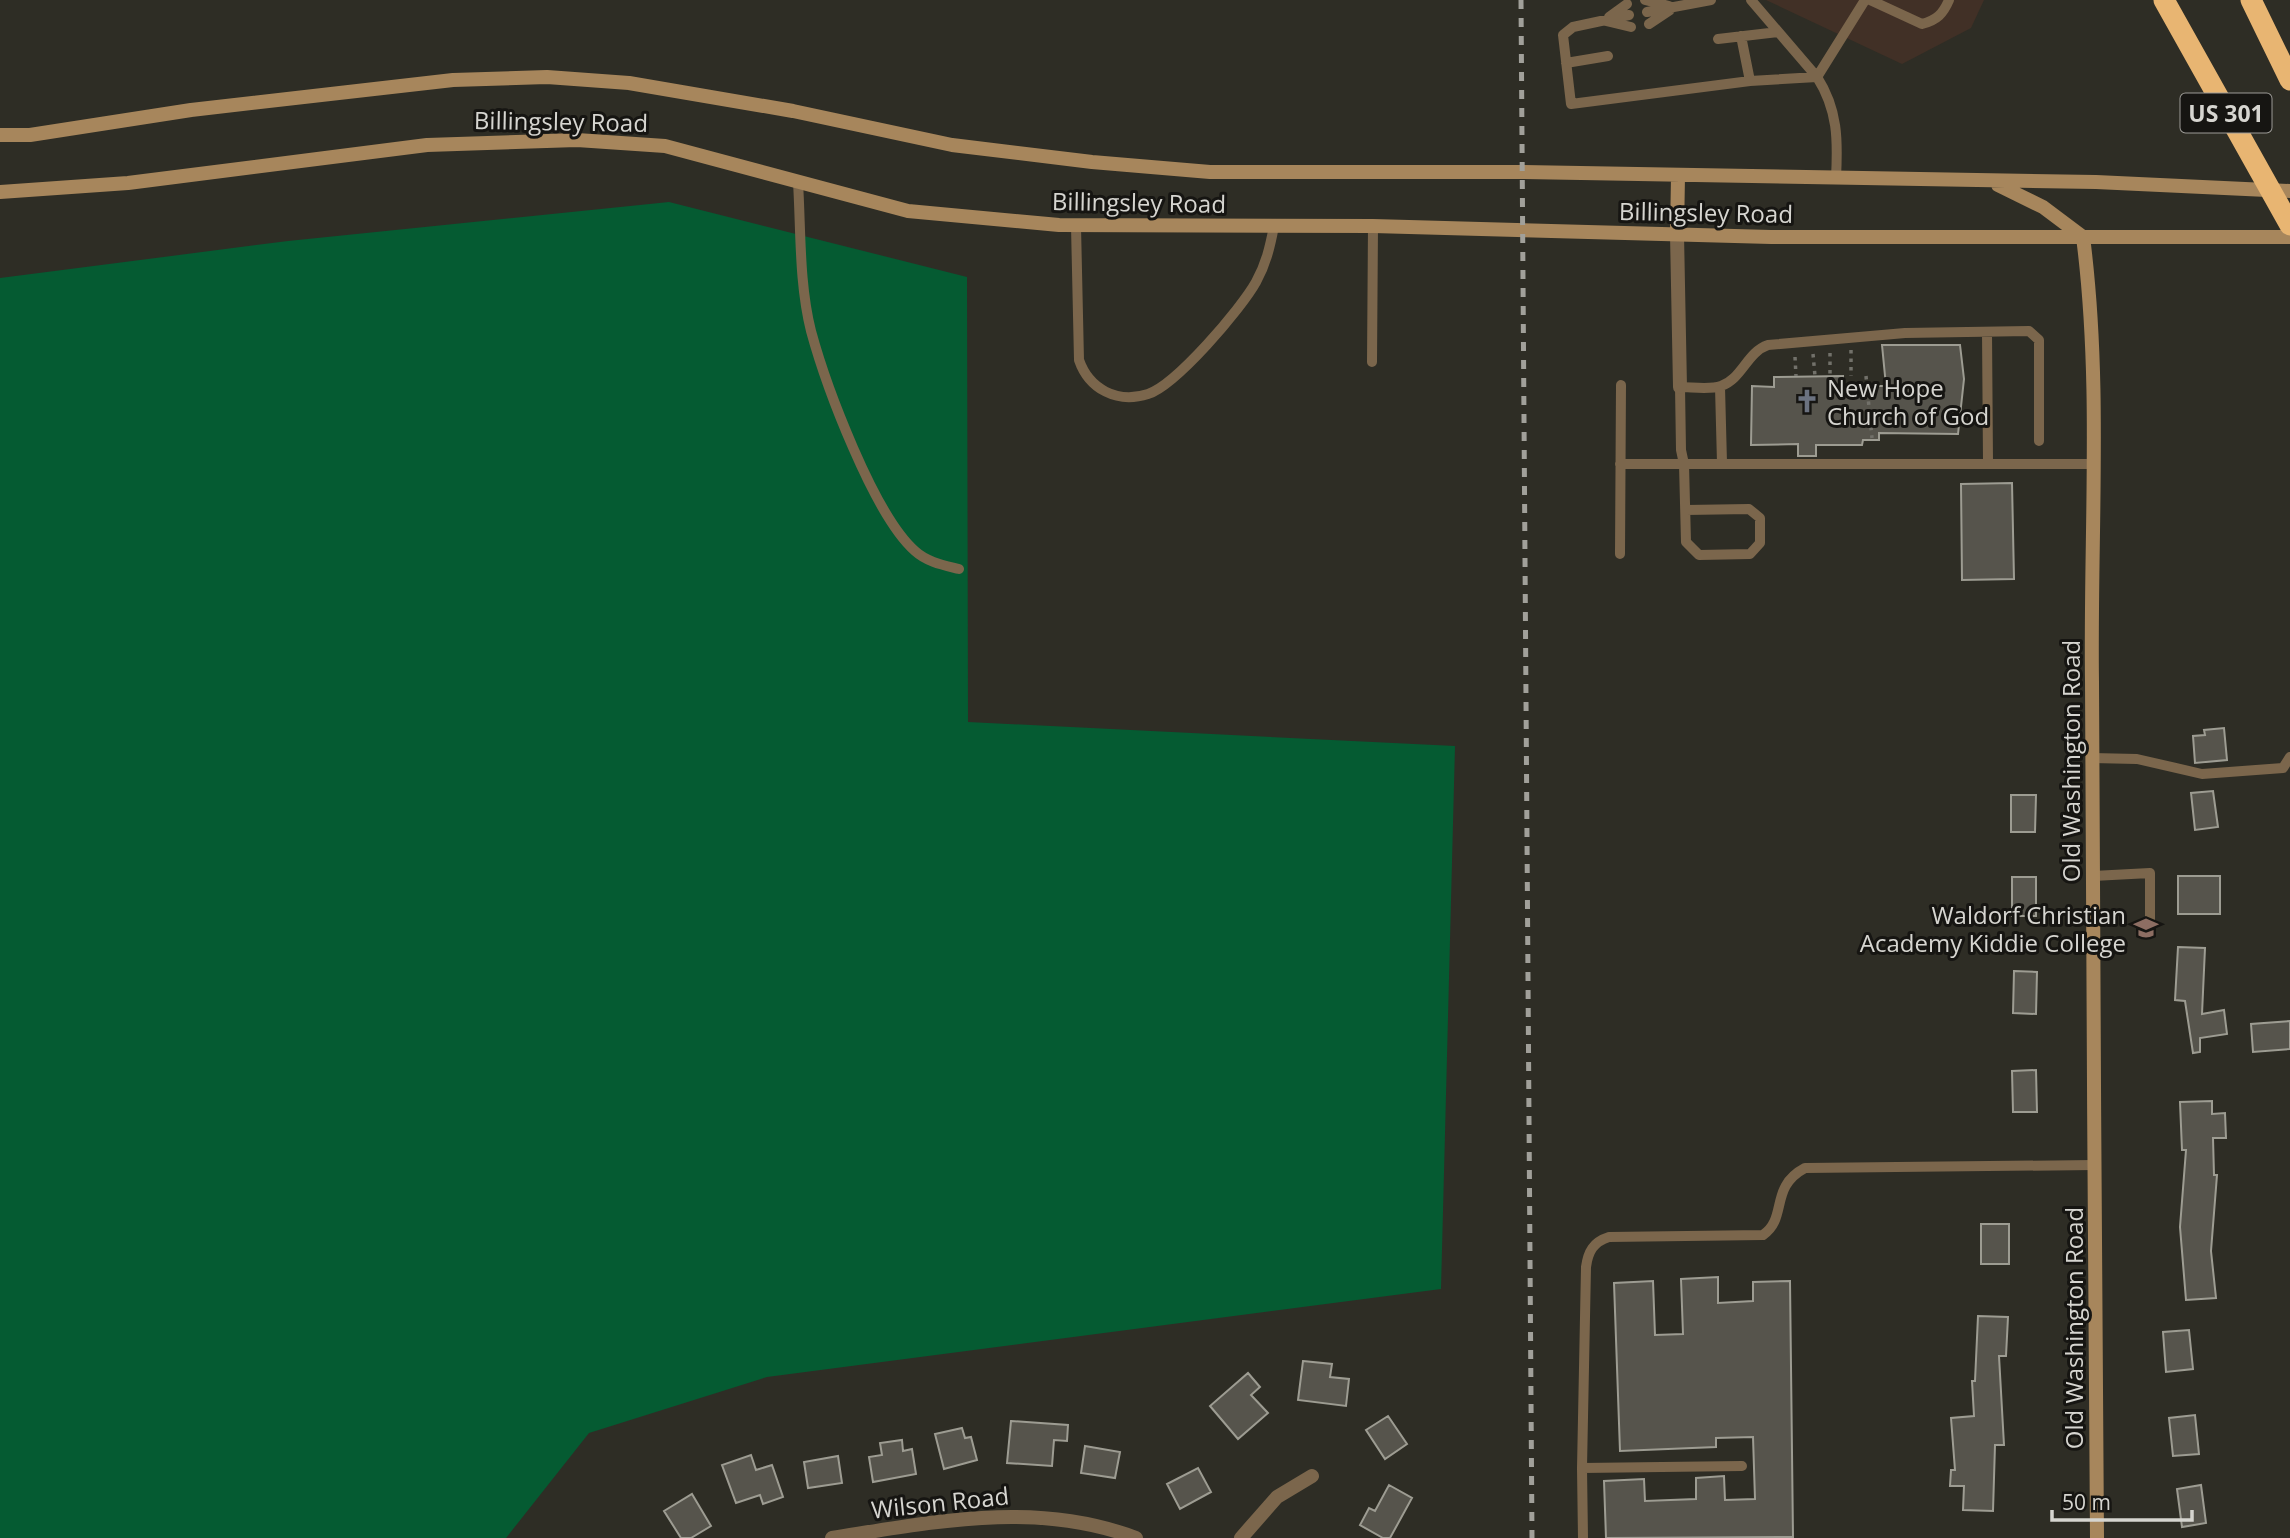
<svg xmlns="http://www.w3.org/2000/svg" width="2290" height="1538" font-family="'Open Sans',sans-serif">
<rect width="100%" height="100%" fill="#2e2d25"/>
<path fill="#413026" d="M1766,0H1984L1971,28L1902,64Z"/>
<path fill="#055b32" d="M669,202L967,277L968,722L1455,746L1441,1289L767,1377L589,1433L506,1538H0V278L288,241Z"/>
<path fill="#56544c" stroke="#9d9c92" stroke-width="2" d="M1882,345H1960L1964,379L1958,434L1879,433V440H1863L1862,445H1816V456H1798V444L1751,445L1752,386L1774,387V377L1843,376V386H1886Z
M2012,483L2014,579L1962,580L1961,484Z
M2224,728L2227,760L2195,763L2193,736L2205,735L2204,730Z
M2213,791L2218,827L2195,830L2191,793Z
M2011,795H2036L2035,832H2011Z
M2178,876H2220V914H2178Z
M2012,877H2036V916H2012Z
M2178,947L2205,948L2202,1014L2224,1010L2227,1034L2200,1038V1052L2193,1053L2185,1001L2175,1000Z
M2014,971L2037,972L2036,1014L2013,1013Z
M2290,1021V1049L2253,1052L2251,1024Z
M2036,1070L2037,1112H2013L2012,1071Z
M2212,1101V1114L2225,1113L2226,1138H2213L2214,1175H2217L2211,1251L2216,1298L2186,1300L2180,1227L2186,1150H2182L2180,1102Z
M1981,1224H2009V1264H1981Z
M1718,1277V1303L1753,1301V1282L1790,1281L1793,1537L1606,1538L1604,1481L1644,1479L1645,1501L1696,1499V1478L1724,1476L1725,1500L1755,1499L1753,1437L1716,1438V1447L1620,1451L1614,1283L1653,1281L1655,1335L1683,1334L1681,1279Z
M1978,1316L2008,1317L2006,1356H1999L2004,1445H1995L1993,1511L1963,1510L1964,1486H1950L1951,1470H1955L1951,1418L1974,1416L1972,1381H1975Z
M2189,1330L2193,1369L2166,1372L2163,1332Z
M1303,1361L1332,1364L1330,1377L1349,1379L1346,1406L1298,1400Z
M1248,1373L1260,1387L1251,1395L1268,1413L1238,1439L1210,1406Z
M2195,1415L2199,1454L2173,1456L2169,1418Z
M1388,1416L1407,1444L1385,1459L1366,1430Z
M1011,1421L1068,1425L1067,1441L1054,1440L1052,1466L1007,1463Z
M962,1428L965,1438L971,1437L977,1460L944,1469L935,1434Z
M902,1440L903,1451L912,1449L916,1474L873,1482L869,1457L882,1455L880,1443Z
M1085,1446L1120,1452L1115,1478L1081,1473Z
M751,1455L756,1470L772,1465L783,1497L763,1504L760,1495L736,1503L722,1465Z
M838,1456L842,1483L808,1488L804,1462Z
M1198,1468L1211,1492L1180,1509L1167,1484Z
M1389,1485L1412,1498L1390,1538H1383L1360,1525L1369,1508L1375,1511Z
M2201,1485L2206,1523L2182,1527L2177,1489Z
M692,1494L711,1526L691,1538H681L664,1511Z"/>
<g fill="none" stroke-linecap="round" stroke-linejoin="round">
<path stroke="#72716a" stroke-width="3.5" stroke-dasharray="3.5 5" stroke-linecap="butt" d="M1851,350V376
M1830,353V376
M1813,354L1815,376
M1795,357L1796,376
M1866,376L1872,438"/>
<path stroke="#7b664c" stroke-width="10" d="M1645,0L1669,6
M1751,0L1817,77
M1870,0L1922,24C1937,20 1943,14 1949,0
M1647,12L1711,0
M1629,15L1573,27L1563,35L1571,104L1750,81L1817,77
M1609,17L1627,4
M1606,21L1631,27
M1649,24L1670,10
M1741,36L1750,81
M1718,39L1778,32
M1566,63L1608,56
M1836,178C1838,140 1838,110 1817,77L1865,0
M798,182C801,231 799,283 811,331C826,386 874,515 915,551C927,562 943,565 959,569
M1076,226L1079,360C1089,389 1117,404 1148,394C1176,385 1241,309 1256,282C1266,264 1270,247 1274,226
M1987,332L1988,462
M1372,362L1373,226
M1720,387L1722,463
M2039,441V340L2029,331L1905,333L1768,345C1747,352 1742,379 1721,386C1710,390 1692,387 1680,387L1681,450L1684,464H2094
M1620,464H1684L1686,542L1699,555L1750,554L1760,543V518L1749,509L1686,510
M1620,554L1621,385
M2092,758L2137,759L2202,774L2283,768L2290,757
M2093,876L2150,873V923
M1742,1466L1582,1468L1586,1267C1588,1252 1593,1242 1609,1237L1763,1235C1788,1218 1769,1187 1805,1168L2094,1165
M1582,1468L1583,1538"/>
<path stroke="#7b664c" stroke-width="14" d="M1677,234L1680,387
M832,1538C933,1522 1036,1500 1136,1538
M1241,1538L1277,1497L1312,1476"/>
<path stroke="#a7865c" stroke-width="14" d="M0,135H30L191,110L453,80L547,77L629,83L793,111L952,145L1092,162L1210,172H1522L2096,182L2290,191
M1998,185L2043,207L2083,237
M0,192L128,183L427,145L577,140L665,146L908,211L1059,225L1373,226L1771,237H2290
M1677,234L1678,176
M2083,237C2102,384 2090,533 2092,681C2094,967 2094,1252 2097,1538"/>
<path stroke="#e8b572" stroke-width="21" d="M2164,0L2290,225
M2251,0L2290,80"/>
<path stroke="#a1a09a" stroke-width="5" stroke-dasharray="9 9" stroke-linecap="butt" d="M1521,0L1532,1538"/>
</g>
<defs>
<g id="church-bare" transform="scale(1.89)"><path d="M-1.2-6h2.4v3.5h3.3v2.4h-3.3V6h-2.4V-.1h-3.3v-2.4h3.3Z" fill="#6b7280" stroke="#161512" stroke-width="2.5" paint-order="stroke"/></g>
<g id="school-bare" transform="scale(1.89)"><path d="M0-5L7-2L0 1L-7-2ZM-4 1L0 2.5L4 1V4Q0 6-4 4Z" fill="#8d6e63" stroke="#161512" stroke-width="2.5" paint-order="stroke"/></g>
</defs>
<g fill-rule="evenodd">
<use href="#church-bare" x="1807" y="401"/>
<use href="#school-bare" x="2146" y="928"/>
</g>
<g text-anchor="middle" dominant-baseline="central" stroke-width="6" stroke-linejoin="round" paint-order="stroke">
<rect fill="#161512" stroke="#9c9b97" stroke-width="2" x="2180.5" y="93.5" width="91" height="39" rx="5"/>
<g font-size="23" font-weight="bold" fill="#d6d5d0">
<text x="2226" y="113">US 301</text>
</g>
<g font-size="24" fill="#d6d5d0" stroke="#161512">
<text transform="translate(561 121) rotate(1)">Billingsley Road</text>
<text transform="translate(1139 202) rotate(1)">Billingsley Road</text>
<text transform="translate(1706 212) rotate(1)">Billingsley Road</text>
<text transform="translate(2070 761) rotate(-90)">Old Washington Road</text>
<text transform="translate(2073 1328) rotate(-90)">Old Washington Road</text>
<text transform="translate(940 1502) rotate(-6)">Wilson Road</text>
</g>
<g font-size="24" fill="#d6d5d0" stroke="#161512" text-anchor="start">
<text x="1827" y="387">New Hope<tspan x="1827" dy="28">Church of God</tspan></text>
<text x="2126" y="914" text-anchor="end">Waldorf Christian<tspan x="2126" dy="28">Academy Kiddie College</tspan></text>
</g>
</g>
<path d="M2052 1510v10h140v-10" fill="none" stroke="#d6d5d0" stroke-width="3.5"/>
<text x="2062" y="1510" font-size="21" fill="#d6d5d0" stroke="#161512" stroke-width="5" paint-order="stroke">50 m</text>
</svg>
